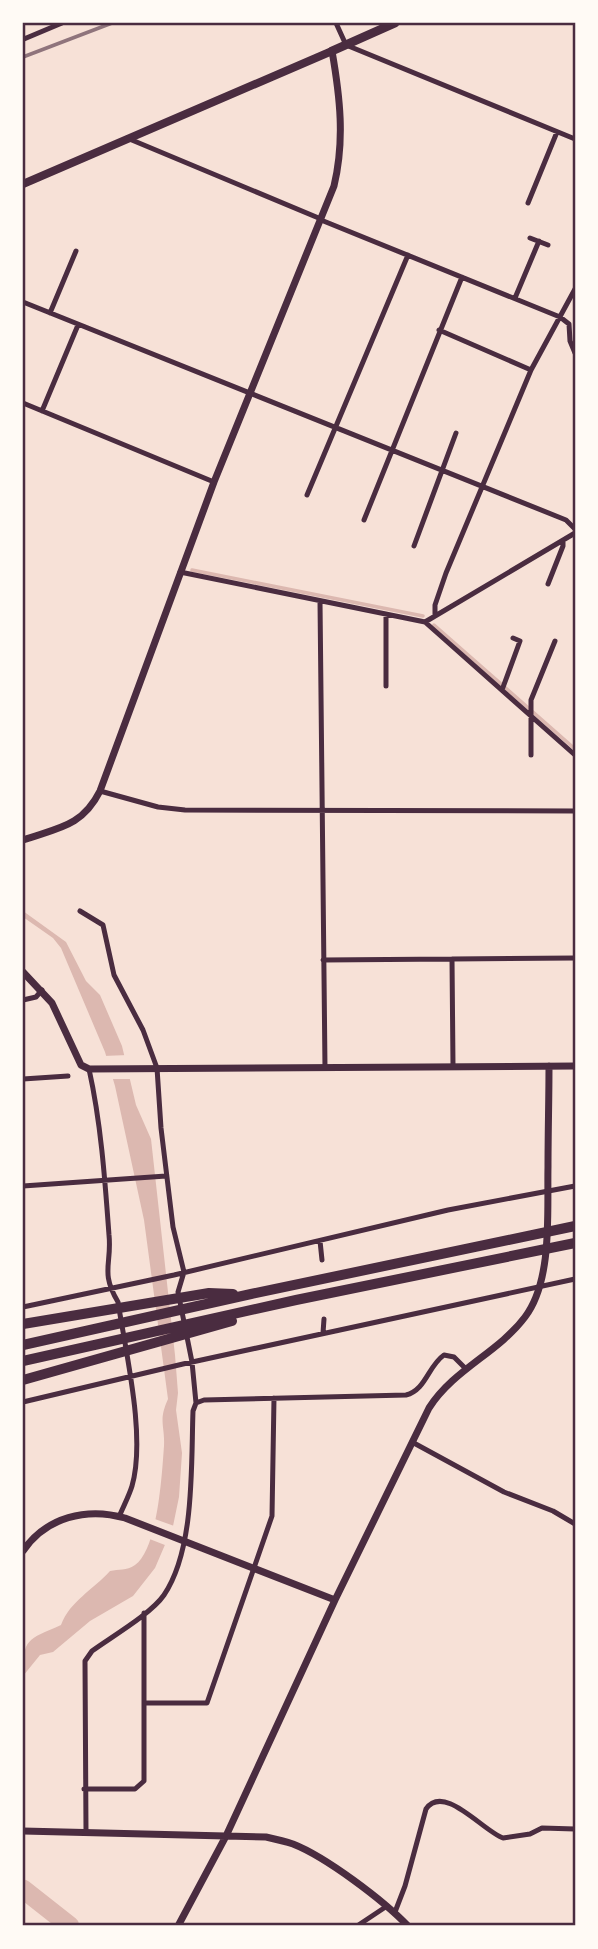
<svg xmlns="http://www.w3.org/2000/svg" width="598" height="1949" font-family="'Titillium Web',sans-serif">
<rect width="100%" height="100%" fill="#f7e1d7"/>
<path fill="#dcb8b0" d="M23,911L66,942L86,981L100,995L122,1046L136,1105L151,1139L175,1355L178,1393L176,1410L182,1453L179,1497L173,1526L155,1568L133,1596L90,1621L53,1652L40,1655L23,1676C23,1638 27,1640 61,1625C70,1601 93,1590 110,1571C119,1569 126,1571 135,1565C158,1549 162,1473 164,1446C165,1425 158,1421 168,1399L144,1220L115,1086L105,1052L61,948L53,938L23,917Z"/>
<path fill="#f7e1d7" d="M128,1055L134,1079H109L103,1056Z
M152,1518L177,1527L170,1547L147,1538Z"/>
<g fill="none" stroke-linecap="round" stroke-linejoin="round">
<path stroke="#dcb8b0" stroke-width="3.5" d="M192,570L423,616
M434,625L575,749"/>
<path stroke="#dcb8b0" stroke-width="19" d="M23,1889L70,1926"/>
<path stroke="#4a2c40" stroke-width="5" d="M336,23L346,45L575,139
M23,37L24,39L62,23
M127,138L321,219
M528,203L557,132
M321,220L560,317L569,324L570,341L575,353
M530,238L548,245
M515,298L539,241
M23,302L566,520L575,529
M50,313L76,251
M439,330L531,370
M23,403L214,482
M42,411L78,325
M307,495L408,255
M364,520L462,277
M414,546L456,433
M180,572L425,622L575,755
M548,584L563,546V540
M320,601L325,1068
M386,614V686
M435,616V605L446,573L531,370L575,289
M425,622L575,533
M502,690L520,641L513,638
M531,755V700L555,641
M100,791L158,807L185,810L575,811
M80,911L103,925L114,975L143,1030L157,1068L161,1128L173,1227L184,1272L178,1292L192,1362L196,1403
M452,959L575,958
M323,960L452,959L453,1065
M23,1000L36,997L42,990
M89,1069C101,1123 105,1180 109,1235C112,1264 100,1272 118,1302C126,1354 146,1437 132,1486C129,1496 123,1507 119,1517
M23,1079L68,1076
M23,1186L166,1176
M320,1241L322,1260
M23,1307L174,1275L448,1210L575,1186
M323,1333L324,1319
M23,1402L183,1364L575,1279
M412,1442L504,1492L553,1511L575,1524
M145,1703H207L272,1516L274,1398
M84,1789H135L144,1781V1613
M86,1831L85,1661L92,1651C111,1637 151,1614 164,1595C195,1549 191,1465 193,1411L196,1403L204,1400L406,1395C426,1390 428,1366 444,1355L454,1357L465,1368
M395,1912L405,1886L426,1809C444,1783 483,1831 503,1838L530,1834L542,1828L575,1829
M357,1926L387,1906"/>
<path stroke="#4a2c40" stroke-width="7" d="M23,840C57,828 82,827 100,791L214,482L334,186C345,140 340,97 332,51
M23,972L52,1003L81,1065L89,1069L575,1066
M23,1551C46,1517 87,1507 125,1518L335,1600
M23,1831L266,1837C275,1839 284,1841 293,1844C326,1857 383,1900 408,1926
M178,1926L226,1836L335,1600L429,1408C454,1369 498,1353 525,1317C553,1280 547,1211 548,1167C548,1133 549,1099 549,1066"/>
<path stroke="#4a2c40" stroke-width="8" d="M23,184L332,51"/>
<path stroke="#4a2c40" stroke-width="9" d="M332,51L395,23"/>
<path stroke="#4a2c40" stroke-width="10" d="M23,1324L209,1293L233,1294
M23,1345L251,1294L575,1226
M23,1361L296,1300L575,1243
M23,1380L232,1321"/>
<path stroke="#8f747c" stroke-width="3.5" d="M23,57L112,23"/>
</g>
<rect width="598" height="1949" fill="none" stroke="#fffaf5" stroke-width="49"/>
<rect x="24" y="24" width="550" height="1900" fill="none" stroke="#4a2c40" stroke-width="2.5"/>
</svg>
